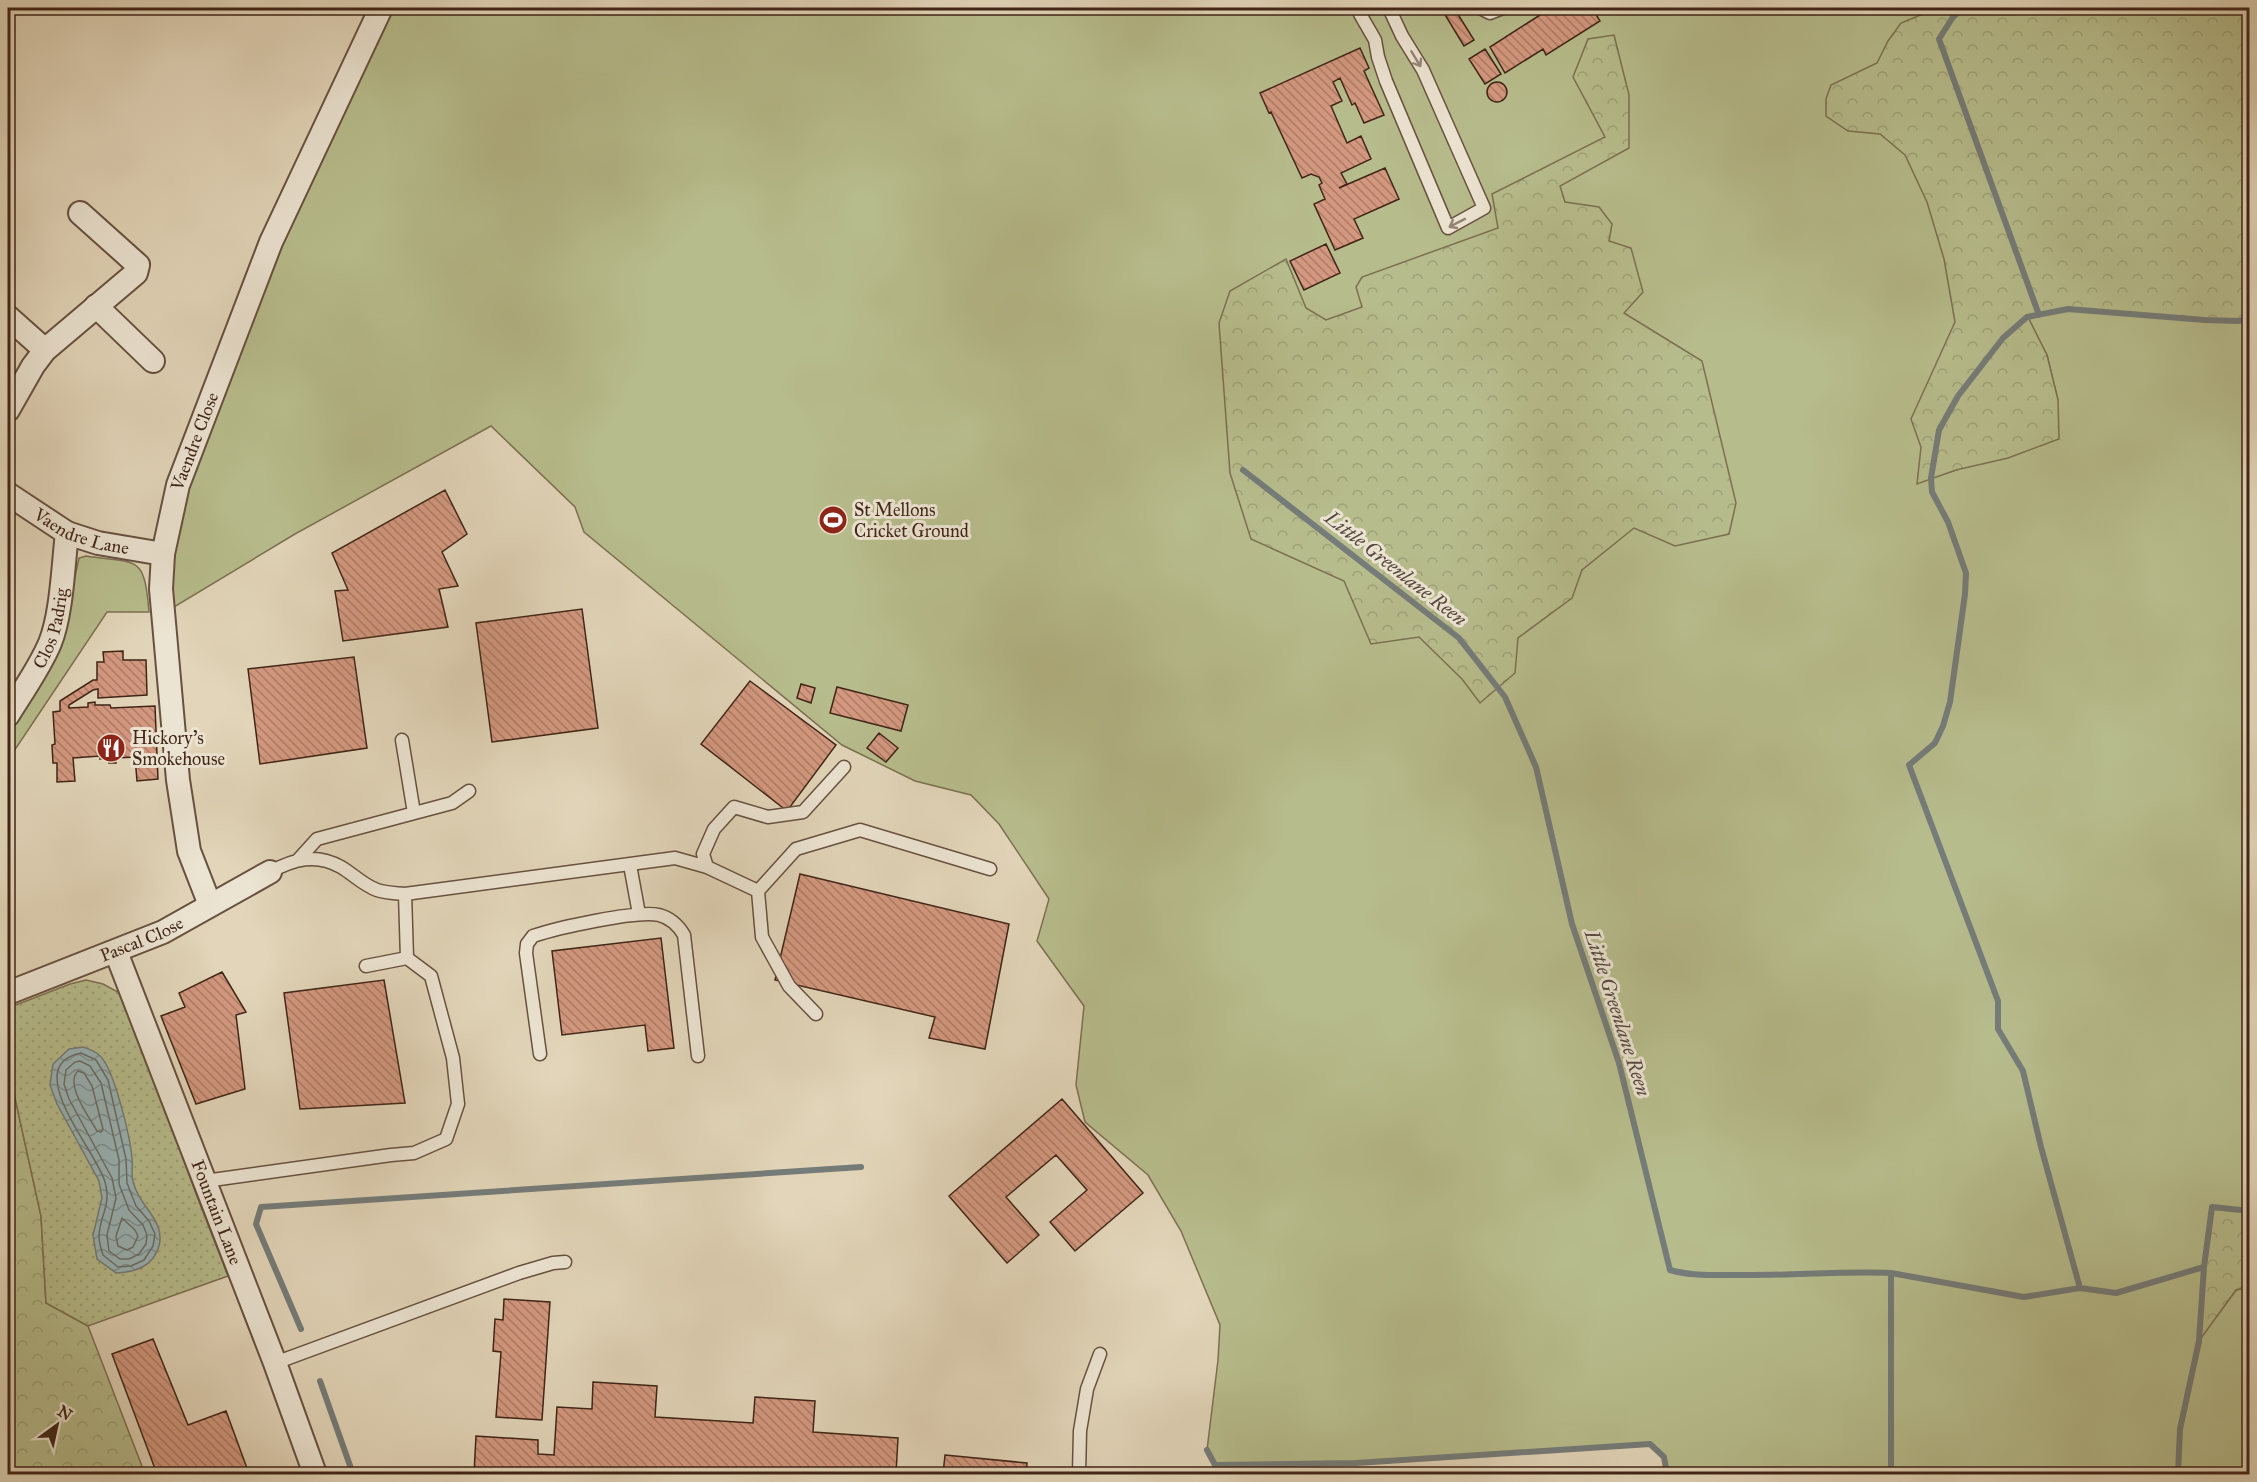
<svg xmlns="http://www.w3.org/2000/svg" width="2257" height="1482" font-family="'IM FELL Great Primer',serif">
<defs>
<pattern id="forest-crowns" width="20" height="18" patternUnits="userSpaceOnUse" patternTransform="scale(1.5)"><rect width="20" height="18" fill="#b7bc8c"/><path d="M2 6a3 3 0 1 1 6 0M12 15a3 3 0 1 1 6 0" fill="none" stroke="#9ea178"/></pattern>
<pattern id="park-dots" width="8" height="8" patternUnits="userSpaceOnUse" patternTransform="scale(1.5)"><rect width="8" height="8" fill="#b7bc8c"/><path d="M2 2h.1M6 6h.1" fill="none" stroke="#9ea178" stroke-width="1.8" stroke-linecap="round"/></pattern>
<pattern id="water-waves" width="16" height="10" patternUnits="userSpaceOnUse" patternTransform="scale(1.5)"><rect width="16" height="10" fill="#99b6ba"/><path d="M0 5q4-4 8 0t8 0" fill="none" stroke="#7e9496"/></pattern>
<pattern id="building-back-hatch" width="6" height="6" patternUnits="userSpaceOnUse" patternTransform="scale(1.5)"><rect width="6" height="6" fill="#d3987f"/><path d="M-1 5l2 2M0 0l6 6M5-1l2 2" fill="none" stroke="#ad7c67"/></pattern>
</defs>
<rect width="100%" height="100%" fill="#e2d5b9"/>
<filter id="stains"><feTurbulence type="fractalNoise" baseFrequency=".00333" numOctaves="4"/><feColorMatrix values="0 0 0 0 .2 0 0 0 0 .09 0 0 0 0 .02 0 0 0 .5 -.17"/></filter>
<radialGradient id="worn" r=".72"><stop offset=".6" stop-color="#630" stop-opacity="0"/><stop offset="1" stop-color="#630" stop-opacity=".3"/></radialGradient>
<path fill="#b7bc8c" stroke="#7c7052" stroke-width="1.5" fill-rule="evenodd" d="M390,8H1963L2039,315L2068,309L2205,320L2238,321L2249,319V1211L2212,1208L2204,1267L2199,1339L2236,1290L2249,1287V1474H1667L1664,1457L1649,1444L1356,1463L1215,1465L1207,1450L1218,1360L1220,1325L1181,1231L1148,1175L1085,1122L1076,1085L1084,1006L1037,941L1049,899L999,824L971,795L915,781L842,745L584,532L575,507L491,426L295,534L174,607L171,572L186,486L278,245ZM2027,318L2047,355L2058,400L1956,470L1931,478Z
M86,556C139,564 144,554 149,612H107L8,760V730L48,667L70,580L74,581L79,558Z"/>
<path fill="url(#forest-crowns)" stroke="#7c7052" stroke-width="1.5" d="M1937,8H2249L2250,319L2238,321L2205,320L2068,309L2028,317L2047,355L2058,400L2059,439L2008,458L1956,470L1917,484L1921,447L1911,419L1955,322L1944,259L1927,202L1905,155L1880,134L1848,131L1826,116V99L1831,85L1877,63L1888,41L1901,23Z
M1614,35L1629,95V148L1560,186L1565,202L1599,207L1612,224L1609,241L1631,248L1643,292L1624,313L1702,361L1736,503L1729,534L1675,546L1634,528L1582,570L1572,598L1518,638L1515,673L1480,703L1462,679L1419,637L1371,644L1344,581L1251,539L1230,473L1219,323L1230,291L1286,259L1306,308L1326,320L1362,307L1356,287L1362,277L1498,228L1492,194L1605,137L1573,77L1588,39Z
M8,1066L41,1216L46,1303L88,1326L145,1474H8Z
M2212,1207L2249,1211V1287L2236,1290L2199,1341L2204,1267Z"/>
<path fill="url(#park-dots)" stroke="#7c7052" stroke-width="1.5" d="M86,980L103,984L118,992L133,1020L195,1191L228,1276L88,1326L46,1303L41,1216L8,1066V1008L70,984Z"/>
<path fill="url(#water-waves)" stroke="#757c79" stroke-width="1.5" d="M83,1047C88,1049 95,1051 99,1055C114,1067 130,1137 132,1158C133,1166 131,1174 133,1181C138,1206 166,1220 159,1246C153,1267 135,1272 116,1273L97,1259L93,1235L102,1198L99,1181L57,1104L50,1085L53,1064L69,1049Z"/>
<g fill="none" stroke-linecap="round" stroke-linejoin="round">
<path stroke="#6c6e68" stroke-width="1.5" d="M81,1053L96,1060L108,1080L126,1159L127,1183L136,1206L149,1221L155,1234L153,1246L144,1260L131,1266L118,1267L103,1255C101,1249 99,1243 99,1237C99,1216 112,1206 105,1182C98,1153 18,1065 81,1053Z
M80,1061L90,1066L101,1083L119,1160V1184L129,1210L143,1225L147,1235L146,1244L139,1254L129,1259H120L109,1251L107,1235L116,1198L112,1178L69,1099L64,1084L66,1070L75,1062Z
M78,1071L84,1073L92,1086L103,1129L101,1132L97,1131C90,1118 64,1084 78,1071Z
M122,1218L135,1230L138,1236L133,1247L127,1250L118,1246L116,1236Z"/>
<path stroke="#757c79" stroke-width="6" d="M1963,8L1953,17L1939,39L2039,315
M1243,470L1459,638L1505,697L1536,767L1572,924L1619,1063L1670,1270C1691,1276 1712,1275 1734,1275C1787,1276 1839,1271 1891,1273V1474
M1891,1273L2024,1297L2080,1288L2116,1293L2204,1267
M2080,1288L2041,1147L2023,1071L1998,1029V1001L1909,765L1935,743L1943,726L1950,702L1965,594L1966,573L1948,522L1932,492L1931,478L1939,430L1958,396L2003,338L2027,317L2068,309L2205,320L2238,321L2250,319
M301,1329L256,1224L261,1207L861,1167
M320,1381L353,1474
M1207,1450L1215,1465L1356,1463L1650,1444L1664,1457L1667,1474
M2178,1474L2180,1429L2199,1341L2204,1267L2212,1207L2250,1211"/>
</g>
<path fill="url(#building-back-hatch)" stroke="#402517" stroke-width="1.5" d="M1454,8L1474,40L1464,46L1444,13Z
M1551,8H1592L1600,21L1546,55L1543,49L1505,73L1490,47Z
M1360,48L1369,68L1364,71L1384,115L1364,123L1355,103L1352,105L1340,78L1333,82L1342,101L1331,106L1347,143L1361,136L1371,159L1341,173L1347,184L1339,188L1385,168L1399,199L1354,219L1363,238L1335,250L1314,204L1325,199L1319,185L1322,183L1319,177L1311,174L1302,178L1271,112L1269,113L1260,93Z
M1485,49L1501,74L1485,84L1469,59Z
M1487 92a10 10 0 1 1 20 0a10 10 0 1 1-20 0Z
M1326,244L1340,273L1304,290L1290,261Z
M445,490L467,534L442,552L458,586L439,589L448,627L343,641L335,591L348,590L332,553Z
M582,609L598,728L492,742L476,623Z
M123,651V660H146L147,695L98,698V689L93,690L69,705V708L88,707V703L95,702V705H110L111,708L155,706L158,779L137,781L135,757L116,758V763H109L108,759H100V756L73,758L75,781L57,782V763H53L52,745L55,744L53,712L60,711V701L93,680H97V662H104L103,652Z
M354,657L367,748L260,764L248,669Z
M750,681L836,745L787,811L701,744Z
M801,684L815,688L811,703L797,698Z
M837,687L908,705L901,731L830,713Z
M879,733L898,748L886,762L867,748Z
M800,874L1009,924L985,1049L929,1038L935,1017L775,980Z
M661,938L674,1048L648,1051L645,1025L562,1035L552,951Z
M222,972L246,1012L236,1015L245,1089L196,1104L161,1016L185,1007L179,993Z
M384,980L405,1103L300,1109L284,993Z
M1062,1099L1143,1193L1075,1251L1050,1222L1087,1190L1056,1155L1006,1197L1039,1235L1007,1263L949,1196Z
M504,1299L550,1302L542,1420L496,1417L501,1352L493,1351L495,1319L503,1320Z
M153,1339L188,1425L226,1411L248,1471L251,1470L253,1474H157L112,1354Z
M593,1382L657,1386L655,1417L753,1423L755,1397L815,1401L813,1432L898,1438L896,1474H474L476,1436L538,1440V1454L554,1455L557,1407L592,1409Z
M945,1455L1027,1463L1026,1474H943Z
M1551,1468V1473L1625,1471L1626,1474H1426Z"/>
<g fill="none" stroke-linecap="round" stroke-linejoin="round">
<g stroke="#685140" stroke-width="15">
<path id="service" d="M1480,8L1490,13L1503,8
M1360,14L1375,40L1378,57L1386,81L1448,228L1484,208L1423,70L1402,36L1389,8
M402,740L414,813
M298,860L317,839L452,803L469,791
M630,865L639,914
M707,867L703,854L714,829L734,807L768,817L803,812L844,767
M270,872C294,859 316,853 341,867C353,874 363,885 377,890C386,893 395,893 405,894L675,858L707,867L758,891
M366,966L407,958L405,894
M816,1014L789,986L762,937L758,891L796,849L860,830L990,869
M540,1054L526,953L527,944L533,936C557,928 637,910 659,915C671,918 678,925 684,935L698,1056
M205,1181L391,1155L414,1153L446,1139L458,1104L453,1058L431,976L407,958
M275,1363L519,1273L553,1263L565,1262
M1079,1474L1080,1431L1087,1389L1100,1354"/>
</g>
<g stroke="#685140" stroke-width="26">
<g id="minor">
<path d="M96,306L153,361"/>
<path d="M8,317L45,350"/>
<path d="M8,410L33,366L45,350L136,273L138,265L80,213"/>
<path id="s1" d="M8,494L67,533L98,543L163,554"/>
<path id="s2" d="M8,715C22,692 39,669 50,643C62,613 63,566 67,533"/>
<path id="s3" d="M210,905L189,851L178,780L161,589L163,554L178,485L271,242L381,8"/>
<path id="s4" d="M116,952L275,1363L315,1474"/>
<path id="s5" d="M8,993L163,932L270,872"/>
</g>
</g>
<use href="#service" stroke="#ece4d2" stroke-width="12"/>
<use href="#minor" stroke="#ece4d2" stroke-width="22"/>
</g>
<defs><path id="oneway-shaft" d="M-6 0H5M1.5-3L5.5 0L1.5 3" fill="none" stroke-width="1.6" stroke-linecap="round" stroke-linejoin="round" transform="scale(1.5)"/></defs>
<g stroke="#968474">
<use href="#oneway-shaft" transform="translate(1416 59) rotate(59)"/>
<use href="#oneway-shaft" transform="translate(1457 223) rotate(153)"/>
</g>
<defs>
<g id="stadium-disc" transform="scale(1.5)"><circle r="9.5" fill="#8f2418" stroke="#ece4d2"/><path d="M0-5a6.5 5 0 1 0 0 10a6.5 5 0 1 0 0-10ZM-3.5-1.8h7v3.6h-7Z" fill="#fff"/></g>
<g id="restaurant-disc" transform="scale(1.5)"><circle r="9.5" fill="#8f2418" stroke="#ece4d2"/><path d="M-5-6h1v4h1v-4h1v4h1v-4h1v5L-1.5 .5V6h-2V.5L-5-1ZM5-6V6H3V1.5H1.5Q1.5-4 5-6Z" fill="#fff"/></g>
</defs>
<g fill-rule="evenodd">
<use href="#stadium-disc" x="833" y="520"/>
<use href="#restaurant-disc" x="111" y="748"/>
</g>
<g text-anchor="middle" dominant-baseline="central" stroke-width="6" stroke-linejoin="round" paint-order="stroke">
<g font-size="18" fill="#402517" stroke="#ece4d2">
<text stroke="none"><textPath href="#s3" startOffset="474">Vaendre Close</textPath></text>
<text stroke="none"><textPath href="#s1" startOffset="84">Vaendre Lane</textPath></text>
<text stroke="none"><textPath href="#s2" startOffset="98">Clos Padrig</textPath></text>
<text stroke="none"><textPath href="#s5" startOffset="144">Pascal Close</textPath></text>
<text stroke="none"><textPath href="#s4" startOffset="279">Fountain Lane</textPath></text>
</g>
<g font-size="18" fill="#402517" stroke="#ece4d2" text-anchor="start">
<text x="854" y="510">St Mellons<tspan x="854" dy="21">Cricket Ground</tspan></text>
<text x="132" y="738">Hickory's<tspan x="132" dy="21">Smokehouse</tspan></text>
</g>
<g font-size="20" font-style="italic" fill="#564940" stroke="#ece4d2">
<text transform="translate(1396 568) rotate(38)">Little Greenlane Reen</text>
<text transform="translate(1618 1013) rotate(72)">Little Greenlane Reen</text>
</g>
</g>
<rect width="2257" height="1482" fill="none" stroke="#e2d5b9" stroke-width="30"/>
<rect x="9" y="9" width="2239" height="1464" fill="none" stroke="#402517" stroke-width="3"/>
<rect x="15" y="15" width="2227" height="1452" fill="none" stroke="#402517" stroke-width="1.5"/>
<g transform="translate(57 1425) rotate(33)" stroke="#ece4d2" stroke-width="4.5" paint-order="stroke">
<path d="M0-4.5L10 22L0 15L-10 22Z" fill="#402517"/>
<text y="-9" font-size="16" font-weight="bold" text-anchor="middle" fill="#402517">N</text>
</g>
<rect width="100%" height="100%" filter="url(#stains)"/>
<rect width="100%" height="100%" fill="url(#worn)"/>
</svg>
